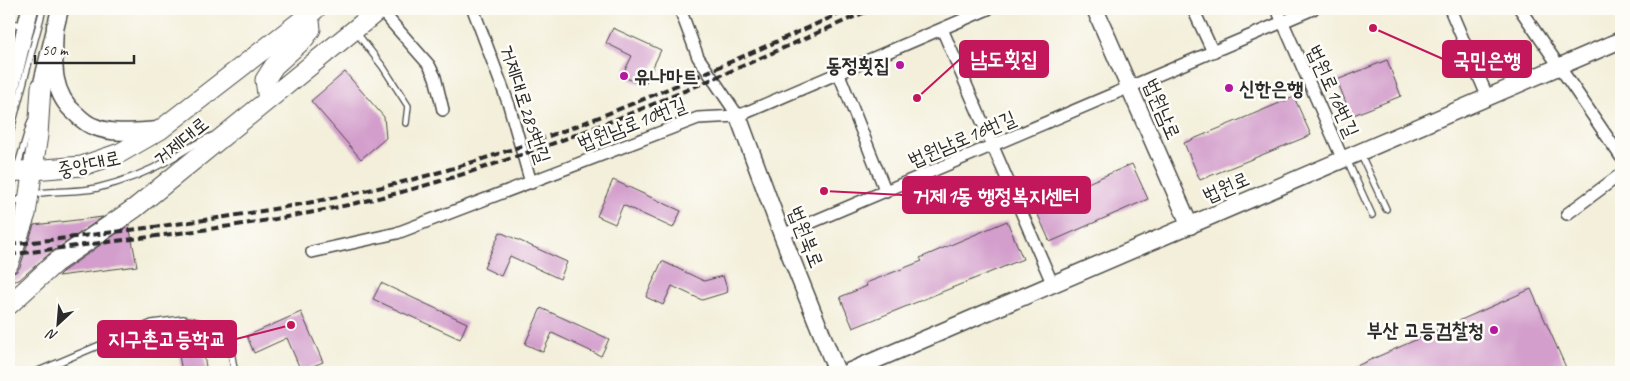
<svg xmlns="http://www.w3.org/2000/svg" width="1630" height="381" font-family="Caveat,'Poor Story',sans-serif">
<rect width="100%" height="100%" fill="#fdfcf7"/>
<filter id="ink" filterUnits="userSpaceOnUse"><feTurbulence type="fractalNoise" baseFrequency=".02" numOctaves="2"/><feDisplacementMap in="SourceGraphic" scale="10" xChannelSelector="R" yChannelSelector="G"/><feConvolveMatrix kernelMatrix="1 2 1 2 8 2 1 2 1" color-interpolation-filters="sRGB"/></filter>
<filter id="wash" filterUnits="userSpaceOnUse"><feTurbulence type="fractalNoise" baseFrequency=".0096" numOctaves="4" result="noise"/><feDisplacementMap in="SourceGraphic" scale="20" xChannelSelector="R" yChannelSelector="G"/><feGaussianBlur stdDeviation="1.12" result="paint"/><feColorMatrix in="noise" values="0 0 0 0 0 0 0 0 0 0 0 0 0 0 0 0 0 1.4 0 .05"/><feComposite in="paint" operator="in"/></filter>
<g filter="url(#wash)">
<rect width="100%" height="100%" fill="#f3efda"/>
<g id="blocks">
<path fill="#d39ecc" d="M613,28L661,50L644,86L622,76L632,56L606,43Z
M1387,60L1401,96L1351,116L1337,80Z
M345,72L384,117L386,138L361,159L311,101Z
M1294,97L1311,135L1200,180L1184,143Z
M1132,164L1148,199L1050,242L1034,206Z
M613,180L681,211L673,228L623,205L615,224L597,216Z
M103,217L49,254L19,280L9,282V274L16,272L20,267L34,225Z
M1007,221L1023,259L853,328L840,297L867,286L866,283L922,261L920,258Z
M129,225L137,266L58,276L62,272Z
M500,232L567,262L560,279L510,256L501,276L484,268Z
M662,261L704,281L723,276L728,292L702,300L672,286L663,305L646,297Z
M381,283L467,323L460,339L373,299Z
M1531,289L1568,372H1343Z
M541,308L609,339L601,356L552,333L543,352L525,344Z
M301,312L323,362L301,371L287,338L254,353L247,336Z
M200,335L207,372H182L176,339Z"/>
</g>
</g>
<g filter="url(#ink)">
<use href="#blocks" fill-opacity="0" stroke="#494845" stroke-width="1"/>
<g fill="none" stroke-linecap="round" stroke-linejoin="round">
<g stroke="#494845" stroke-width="8">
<path id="service" d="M9,22L23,26
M356,32L383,67L408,106L406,123
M9,137L43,9
M1361,155L1386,209
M1347,160L1372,215
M9,195L31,121
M9,207C31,185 68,195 97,188C122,182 146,173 169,160C184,152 196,142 212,136
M36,372L152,323L183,319L201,323L220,330L230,345L234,369"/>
</g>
<g stroke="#494845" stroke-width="14">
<path id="minor" d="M380,9L429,65L435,77L443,110
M473,9L509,105L531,183
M680,9L698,57L738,116
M1193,9L1213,52
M1277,9L1343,160
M1450,9L1488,98
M1520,9L1621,157
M942,29L1053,285
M839,74L886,192
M1567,214L1621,174
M782,235L1313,9
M312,252L397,233L698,118L738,116L988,9"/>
</g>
<g stroke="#494845" stroke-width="19">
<path id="secondary" d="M1095,9L1190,226
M55,26C54,58 49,92 76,114C81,119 88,125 95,127C114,135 140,131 160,130
M41,87L60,9
M9,95L30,9
M738,116L782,235L837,372
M848,372L1621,40"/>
</g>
<g stroke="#494845" stroke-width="21">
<path id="primary" d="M268,100L265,80L274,66L304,39L311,29L309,14
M9,172L82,166L120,153L160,130L316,9
M9,263L26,214L38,135L41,87
M9,305L55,263L135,208L380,9"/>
</g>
<use href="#service" stroke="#fff" stroke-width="5.5"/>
<use href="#minor" stroke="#fff" stroke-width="11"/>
<use href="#secondary" stroke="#fff" stroke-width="16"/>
<use href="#primary" stroke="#fff" stroke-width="19"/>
<path stroke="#2b2b2b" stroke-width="4" stroke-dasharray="8 4" stroke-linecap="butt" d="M9,245C154,227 299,212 440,172C582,131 716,68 850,9
M9,255C136,237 265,227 390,195C557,152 714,78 872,9"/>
</g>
</g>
<g fill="#b5179e" stroke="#fdfcf7" stroke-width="2">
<circle cx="900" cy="65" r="5"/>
<circle cx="624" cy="76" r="5"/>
<circle cx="1229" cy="88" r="5"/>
<circle cx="1494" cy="330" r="5"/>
</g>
<g text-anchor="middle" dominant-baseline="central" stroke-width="5" stroke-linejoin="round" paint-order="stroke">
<g font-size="20" font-weight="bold" fill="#2b2b2b" stroke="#fdfcf7" text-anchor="end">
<text x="890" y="65">동정횟집</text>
<text x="634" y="76" text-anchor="start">유나마트</text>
<text x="1239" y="88" text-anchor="start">신한은행</text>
<text x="1484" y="330">부산 고등검찰청</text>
</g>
<g font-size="20" fill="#2b2b2b" stroke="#fdfcf7">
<text transform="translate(1333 91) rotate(66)">법원로16번길</text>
<text transform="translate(525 104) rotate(72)">거제대로285번길</text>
<text transform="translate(1162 109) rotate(67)">법원남로</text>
<text transform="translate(632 124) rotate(-21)">법원남로10번길</text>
<text transform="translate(962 139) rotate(-23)">법원남로16번길</text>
<text transform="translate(181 141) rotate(-39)">거제대로</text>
<text transform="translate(89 164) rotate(-12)">중앙대로</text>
<text transform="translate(1226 187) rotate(-23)">법원로</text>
<text transform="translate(806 237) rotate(69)">법원북로</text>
</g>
</g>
<path fill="none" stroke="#c2185b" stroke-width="2" d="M917 98L960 59M1373 28L1443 59M824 191L903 195M291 325L236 339"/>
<g fill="#c2185b" stroke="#fdfcf7" stroke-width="2">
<circle cx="917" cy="98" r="5"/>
<circle cx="1373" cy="28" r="5"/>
<circle cx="824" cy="191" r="5"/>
<circle cx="291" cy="325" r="5"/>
</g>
<g fill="#c2185b" stroke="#c2185b" stroke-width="2">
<rect x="960" y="41" width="88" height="36" rx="5"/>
<rect x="1443" y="41" width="88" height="36" rx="5"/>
<rect x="903" y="177" width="187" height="36" rx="5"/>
<rect x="98" y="321" width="138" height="36" rx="5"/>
</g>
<g font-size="21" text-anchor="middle" font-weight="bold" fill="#fff">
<text x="1004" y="66">남도횟집</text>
<text x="1487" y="67">국민은행</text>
<text x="996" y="203">거제1동 행정복지센터</text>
<text x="167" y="346">지구촌고등학교</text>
</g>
<rect width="1630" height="381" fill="none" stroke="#fdfcf7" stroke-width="30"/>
<g transform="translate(58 324) rotate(206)" stroke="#fdfcf7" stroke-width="4" paint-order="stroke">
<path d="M0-4L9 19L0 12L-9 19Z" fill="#2b2b2b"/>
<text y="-8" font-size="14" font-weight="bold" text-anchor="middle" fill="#2b2b2b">N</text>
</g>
<path d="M35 55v8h99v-8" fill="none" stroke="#2b2b2b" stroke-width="2.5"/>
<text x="42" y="55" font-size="15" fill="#2b2b2b" stroke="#fdfcf7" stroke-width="4" paint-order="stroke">50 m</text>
</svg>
